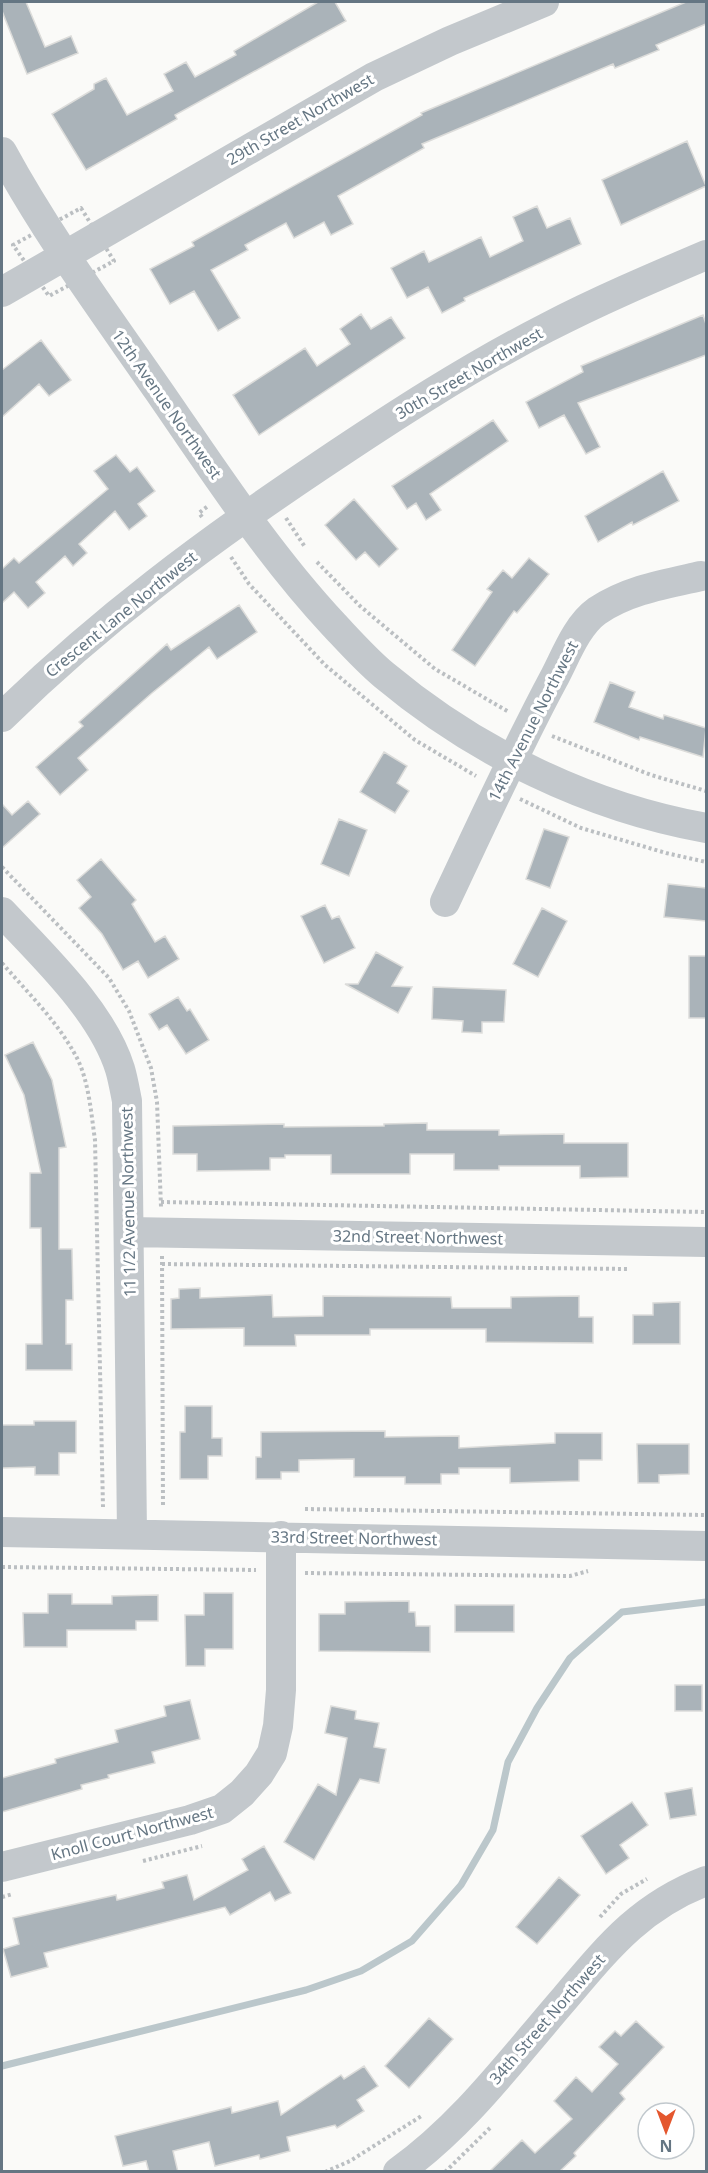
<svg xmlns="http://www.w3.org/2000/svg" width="708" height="2173" font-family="'Noto Sans',sans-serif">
<rect width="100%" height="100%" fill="#fafaf8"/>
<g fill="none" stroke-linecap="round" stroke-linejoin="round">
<path stroke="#bbc7cb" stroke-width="7" d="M2,2066L306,1990L361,1971L412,1941L461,1885L493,1830L508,1762L537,1708L570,1658L622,1612L706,1602"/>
</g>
<path fill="#aab3b9" stroke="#dcdcda" stroke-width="1.5" d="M2,2H26L45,47L71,36L78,53L27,74L2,11Z
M318,2H335L346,21L175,115L177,119L86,170L52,114L94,89V84L106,78L127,115L173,91L164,74L186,62L195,77L236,55L234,51Z
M686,2H706V24L656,45L659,50L615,68L613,64L422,144L424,148L338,196L353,224L331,235L324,222L294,238L286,223L245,245L248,250L211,270L240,318L218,331L194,291L170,304L150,269L194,246L192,242L422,115L421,113Z
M687,141L706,186L621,225L602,180Z
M537,206L547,228L570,218L581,244L464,298L465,301L442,313L428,287L407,298L391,268L424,251L429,262L481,237L490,257L523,241L513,217Z
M361,314L371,329L391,317L405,338L259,435L233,395L305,348L317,366L350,344L340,329Z
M703,315L706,324V355L578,403L600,447L586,454L564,415L539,428L526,402L583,372L581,366Z
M41,340L71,380L49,396L39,384L2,417V370Z
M493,420L508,441L430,494L441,510L426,520L416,503L407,509L392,486Z
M116,455L130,472L137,467L155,491L138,504L147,516L129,530L115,511L79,544L87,553L73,566L65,556L36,582L45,593L28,608L14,592L2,603V569L14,558L19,563L108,489L94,471Z
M663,471L679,501L633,525L632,522L598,542L585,516Z
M354,499L398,549L379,567L365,552L356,560L325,525Z
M529,558L549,574L517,613L514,611L475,666L452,650L492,592L487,589L503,570L512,578Z
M239,605L257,632L217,659L209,647L152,693L78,758L88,770L60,795L36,767L83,726L79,722L167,644L171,650Z
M610,682L635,692L629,707L663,719L664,715L706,728L703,757L640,737L639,740L594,722Z
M384,752L407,766L397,783L409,791L395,813L360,792Z
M28,801L40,814L2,848V804L12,815Z
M339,819L367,830L349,876L321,864Z
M544,829L569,837L550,888L526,879Z
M101,859L136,900L132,904L155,942L165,936L179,959L148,978L138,961L123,970L102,934L79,908L91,897L77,880Z
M668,884L706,888V921L664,917Z
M325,905L332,919L339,916L355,948L324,963L301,916Z
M542,908L567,921L538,977L513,964Z
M376,952L403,967L392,986L412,987L398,1013L345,984H358Z
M689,956H706V1018H689Z
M433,987L506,990L504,1022H482V1033L462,1032L463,1021L432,1019Z
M178,997L187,1011L190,1009L209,1040L186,1054L167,1025L159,1030L149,1014Z
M33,1042L52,1080L66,1147L59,1148V1249H72L73,1300H66V1344H72V1370H26V1344H42L41,1228H30V1173H41L24,1095L5,1055Z
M427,1123V1130H499V1135L564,1134V1143H628V1177L580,1178V1166H499V1170H454V1154H410V1174H331V1155H285V1158H270V1170L197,1171V1154H173V1126L284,1124V1127L384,1126V1124Z
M200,1288V1298L272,1295L273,1317L323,1316V1296L451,1297L452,1308H511V1297L579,1296V1317H593V1343L486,1342V1329H370V1335H295L296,1346H244V1328L171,1329V1299L179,1298V1289Z
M680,1302V1344H633V1315H653V1303Z
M185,1406H212V1438H222V1456H208V1479H180V1432H185Z
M34,1421H76V1453H59V1475H35V1467L2,1468V1425H34Z
M385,1431V1437L459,1436V1448L555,1443V1433H602V1460H579V1481L510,1483V1468H459V1474H441V1484H405V1477H354V1459L299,1460V1472H281V1479H256V1457H261V1432Z
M637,1444H689V1474L659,1475V1483H638Z
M204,1593H233V1649H205V1666H186L185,1615H204Z
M48,1594H72V1604H112V1596L158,1595V1621H136V1630H67V1647H24L23,1613H48Z
M409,1601V1612H415L416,1626H430V1652L319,1651V1614H345V1602Z
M455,1605H514V1632H455Z
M675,1685H702V1711H675Z
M190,1700L200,1739L152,1752L155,1763L108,1775L109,1778L81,1785L82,1789L2,1812V1778L56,1763L55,1759L118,1742L115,1730L166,1716L164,1706Z
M331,1706L356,1711L355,1719L379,1723L374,1747L386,1749L379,1783L360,1779L314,1860L284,1842L318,1784L336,1795L347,1738L325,1733Z
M692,1788L696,1815L670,1819L665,1793Z
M632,1802L648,1825L620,1845L629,1858L606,1874L581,1836Z
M264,1846L291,1893L275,1901L270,1892L230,1915L225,1907L44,1953L48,1967L11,1977L3,1949L19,1944L13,1918L116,1895L117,1900L164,1888L162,1882L187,1875L194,1900L248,1870L242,1859Z
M559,1877L580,1895L537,1944L516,1927Z
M429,2018L453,2039L409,2088L385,2066Z
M636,2021L664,2047L620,2093L625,2099L574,2153L576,2156L559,2172H489L522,2140L535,2153L572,2119L554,2101L576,2077L592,2092L618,2064L599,2047L615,2031L621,2036Z
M364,2066L378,2086L357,2100L364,2111L337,2128L335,2125L287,2137L290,2151L260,2159L259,2155L215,2166L209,2142L173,2151L178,2172H149L146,2161L123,2166L115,2136L231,2107L232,2113L278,2101L281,2115L341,2075L344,2079Z"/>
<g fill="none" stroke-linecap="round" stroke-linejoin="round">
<path stroke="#bbbfc2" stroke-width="4" stroke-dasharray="3 3" stroke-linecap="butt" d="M81,208L114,261L49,296L13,245Z
M202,517L199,513L208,506
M286,518L305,547
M231,557L249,584L325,665L415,740L476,776
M317,562L360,606L435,669L509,712
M552,736L651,775L706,791
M520,799L581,828L666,853L706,862
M2,867L109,978L129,1011L151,1068L157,1102L161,1207
M2,963C28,993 58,1022 77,1058C89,1082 91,1113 95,1140L103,1507
M161,1202L706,1212
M162,1256L163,1507
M162,1264L629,1269
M305,1509L706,1515
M2,1567L256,1570
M305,1573L570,1576L588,1571
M143,1861L202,1846
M2,1897L13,1894
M600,1917L621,1894L647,1879
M325,2172L350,2161L423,2115
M445,2172L490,2128"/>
<path stroke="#c3c8cc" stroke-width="30" d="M2,152C47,235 104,312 158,390C214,471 267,553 334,625C350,642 366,660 384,675C476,752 589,807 706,828
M2,292L374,77L450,41L544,2
M2,717C101,620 206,542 321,465C394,416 468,368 546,328C598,301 652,278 706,255
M445,902C480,828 514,753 553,680C565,658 576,626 597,611C628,590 665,584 701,576
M2,912C43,956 102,1011 120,1069C123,1079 125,1091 127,1101L132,1534
M129,1232L706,1242
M2,1532L706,1546
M2,1867L190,1820L222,1809L242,1793L259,1774L272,1753L278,1726L281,1690V1536
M398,2172C464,2125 512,2059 565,1998C609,1946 641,1906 706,1881"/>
</g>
<g text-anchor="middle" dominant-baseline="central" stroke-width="6" stroke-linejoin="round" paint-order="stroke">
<g font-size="16" fill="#657683" stroke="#fff">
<text transform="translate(300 119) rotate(-30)">29th Street Northwest</text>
<text transform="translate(469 373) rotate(-30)">30th Street Northwest</text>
<text transform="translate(167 404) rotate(55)">12th Avenue Northwest</text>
<text transform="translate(121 614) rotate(-39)">Crescent Lane Northwest</text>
<text transform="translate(533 721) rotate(-63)">14th Avenue Northwest</text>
<text transform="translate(128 1202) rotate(-91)">11 1/2 Avenue Northwest</text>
<text transform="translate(418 1237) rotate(1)">32nd Street Northwest</text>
<text transform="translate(354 1538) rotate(1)">33rd Street Northwest</text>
<text transform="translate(132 1833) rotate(-15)">Knoll Court Northwest</text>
<text transform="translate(547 2019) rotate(-49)">34th Street Northwest</text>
</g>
</g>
<rect width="708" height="2173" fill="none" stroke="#657683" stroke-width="6"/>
<g transform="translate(666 2131) rotate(180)"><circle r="28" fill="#ffffff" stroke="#c1c8cd" stroke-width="1.5"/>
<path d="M0-4.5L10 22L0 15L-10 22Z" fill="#e4572e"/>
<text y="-9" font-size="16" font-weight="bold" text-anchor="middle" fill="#657683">N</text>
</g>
</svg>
